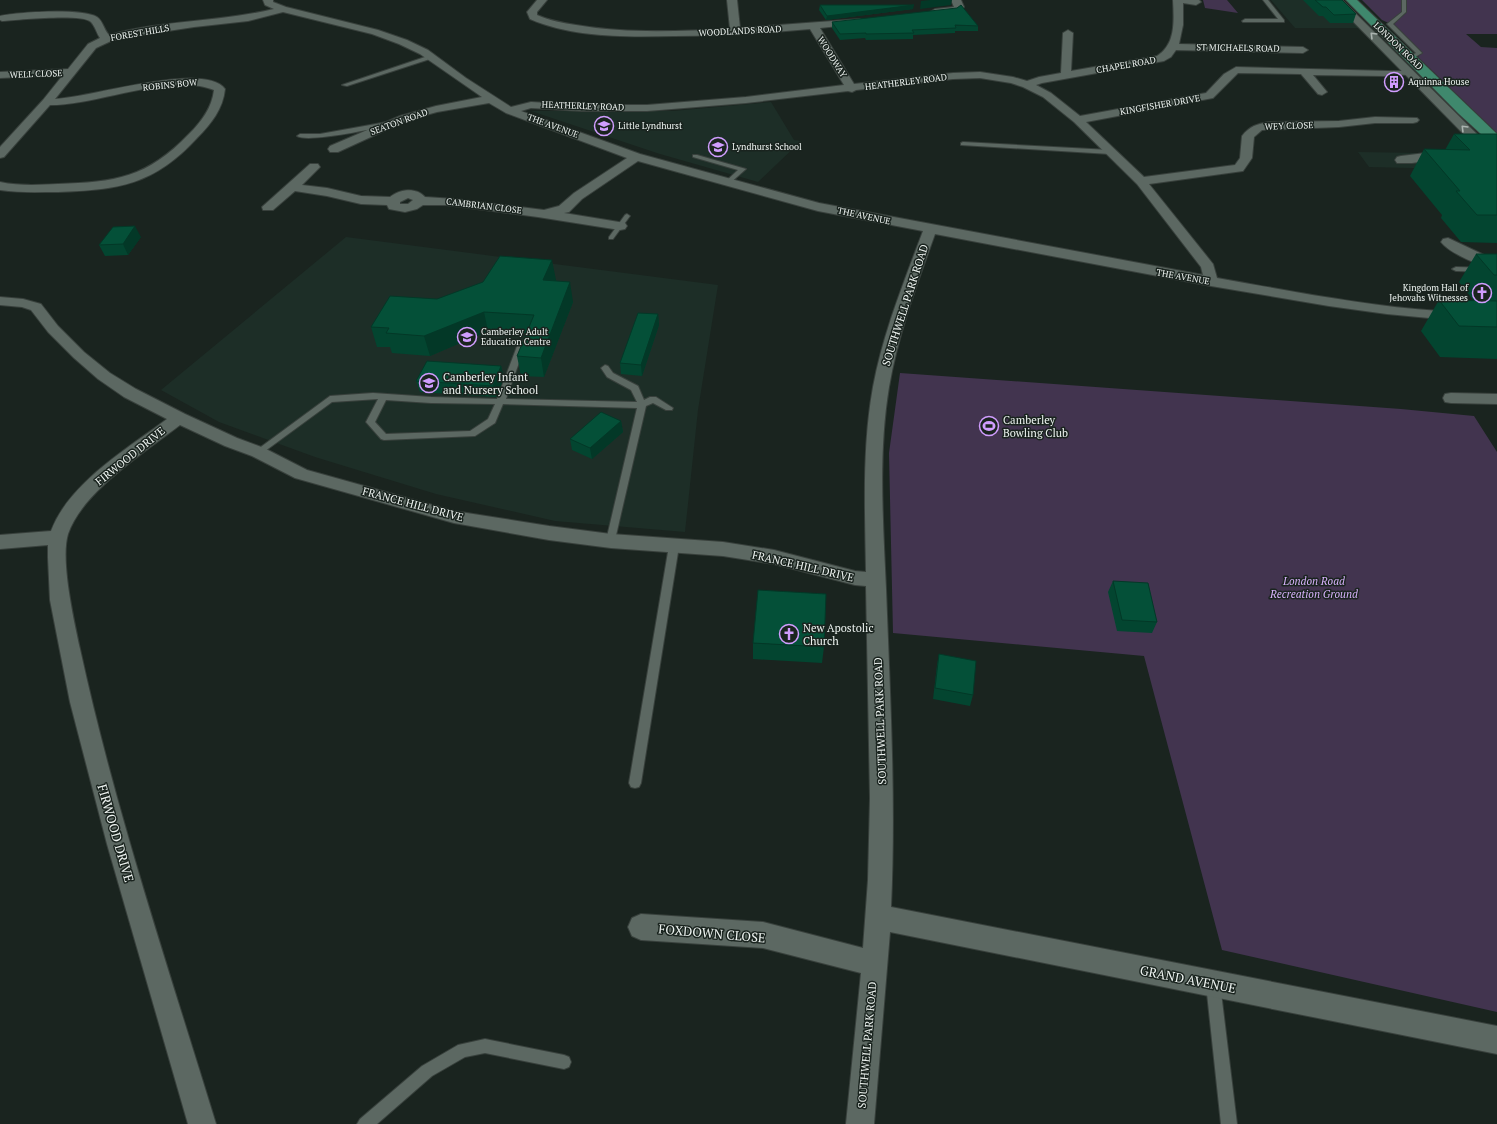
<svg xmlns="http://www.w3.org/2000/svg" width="1497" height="1124" font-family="'PT Serif',serif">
<rect width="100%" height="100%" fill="#1a241f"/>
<path fill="#1d2e27" d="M1271,0H1334L1362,28H1295Z
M771,102L794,140L801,141L758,182L660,154L531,111H673Z
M1358,152L1482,154L1497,170L1369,167Z
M346,237L718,285L698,410L685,532L555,521L436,494L315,457L219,422L161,390Z"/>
<path fill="#42344f" d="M1203,0H1227L1238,13L1205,8Z
M1362,0H1497V34H1466L1481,47L1497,48V133L1418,57L1421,53L1393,25L1382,20Z
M900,373L1401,409L1474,416L1497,452V1012L1222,950L1144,656L893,633L889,453Z"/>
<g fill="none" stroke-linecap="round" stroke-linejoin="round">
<g stroke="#38403c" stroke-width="2">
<path id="service" d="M1263,0H1268L1284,20V22H1243L1242,21L1245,19H1278Z
M1402,0H1406V12L1393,24L1422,53L1410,60L1408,59V57L1416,53L1387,24L1402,12Z
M431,55L434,57L433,58L347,86L342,85Z
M1385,71H1409L1412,73L1409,75L1383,74L1382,73Z
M387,122L390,124L389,125C374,129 307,143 297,136L300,134H320Z
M963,142L1110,150L1113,152L1110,154L961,145V143Z
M693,155H697L746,169L729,184H725V182L738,170L693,157Z
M627,214L630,216L613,239H609V237L625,215Z
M1497,265V270L1491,272L1456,271L1452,269L1456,267L1490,268Z
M519,341H525L526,343L506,399L637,402L631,390L607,377L601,368L605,365L608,366L613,373L638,386L644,400L650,397H656L673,408L672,410H666L653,403L646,406L614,544L611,545L606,541L637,408L503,404L495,423L475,436L384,440L381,439L366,422L378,399L332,402L261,454L258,455L254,452L330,396L373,393L431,397L497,399ZM386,400L431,403L495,404L488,419L470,431L386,434L375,422Z
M674,542L677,543L679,546L641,783L639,787L635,788L631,787L629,783L669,546L671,543Z
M1213,977L1218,979L1220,984L1237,1124H1221L1206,984L1208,979Z
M485,1039L564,1055L569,1057L571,1062L569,1067L564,1069L485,1053L465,1057L432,1076L377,1124H357L360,1119L422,1066L458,1045Z"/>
</g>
<g stroke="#38403c" stroke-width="2">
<path id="minor" d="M263,0H273V2L286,7L378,30L407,40L428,50L466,78L511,107L531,102L582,105H647L746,97L844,85L810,29C765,33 720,36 674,36C627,37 574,38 530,19L527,12L537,0H547L537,12V15C550,21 563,23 576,25C627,34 679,31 730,29L727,0H737L740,28L860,19L862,21L860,23L857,24L820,28L854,84L953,73L980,72L1013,77L1027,81L1039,77L1061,73L1063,33L1068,30L1073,33L1071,71L1157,56C1176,44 1174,21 1173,0H1199L1201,2L1196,5L1183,3V25L1179,44L1303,47L1308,50L1303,53L1176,50L1171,57L1164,61L1042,83L1036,85L1051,93L1080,116L1206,93L1224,74L1236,67L1389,71L1390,73L1385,76L1313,75L1327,92L1322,95L1318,94L1301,74L1238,73L1213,98L1086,122L1144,177L1235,165L1240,158L1242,136C1250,126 1257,124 1269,122L1339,121L1375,117L1417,118L1419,120L1417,122L1413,123H1375L1339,127L1262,130L1254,137L1252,158L1243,171L1149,184L1213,264L1217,278C1291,291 1365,306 1439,311C1458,312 1478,311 1497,311V319H1440L1387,314L1329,306L1211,286L935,234C917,284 898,334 889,387C878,453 883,522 886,589C890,695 896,801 891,907L1497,1026V1054L890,932L874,1124H846L861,973L763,948L641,940L632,936L628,927L632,918L641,914L763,922L863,948L868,880L870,798L866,586L855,585L774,564L723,556L611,548L549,540L454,523L295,478L252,456L225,446L180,425C145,452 82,492 68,534C60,560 74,621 80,649C115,810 168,967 216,1124H188L107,844L70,702L50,600L48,558V545L0,549V535L51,531C69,483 127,449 167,419L124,397L98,379L74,358L48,332L31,310L22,307L0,305V297L23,299L41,304L58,326L84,352L110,373L136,389L185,414L237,438L264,448L307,470L454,511L549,526L611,534L723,542L774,550L855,571L866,572C865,511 862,447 873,387C883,333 904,282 923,231L818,211L638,161L582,199L569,212L564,213L625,223L627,226L625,229L620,230L538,217L446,205H423L417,209L405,212L389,209L387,205L361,204L327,196L295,191L273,210H263L262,207L310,164H318L320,167L302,185L327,188L361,196L390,197C400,189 416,187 425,197L455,199L544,210L559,206L574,193L627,158L506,113L489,103L437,112L408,120L338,152H330L328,149L330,146L400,116L436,106L482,97L420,54L399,44L372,34L283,12L248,21L194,27L122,38L111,41L96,48L55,99C89,98 204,61 225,89C223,109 211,124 197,138C154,185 118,190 58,192C38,192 19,193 0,190V182C19,186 38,185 58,184C115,182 147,178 189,134C201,122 212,108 214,90C172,72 98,105 50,105L4,157L0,158V147L43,100L63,75L0,78V72L68,69L88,44L100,38C97,34 95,26 91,22C82,13 17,20 2,21L0,20V16C18,12 82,8 97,17C103,21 104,30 109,35C162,20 220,22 274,9L265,5ZM980,78L1011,83L1023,87L1043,97L1074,122L1137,184L1201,267L1203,275L819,203L640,154L521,111L531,108L582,111H647L746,103L848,91L852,92L856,90L953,79ZM408,198L413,200L408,204H400V202Z
M951,0H961L964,7L961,11L935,15L930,12L935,9L954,7Z
M1332,0H1342L1497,154V165L1493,164Z
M1442,151L1446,152L1448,155L1446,158L1412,163H1397L1395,160L1397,157L1401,156Z
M1448,238L1497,261V270C1483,267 1450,254 1441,242L1443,239Z
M1451,393L1497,394V404L1451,403L1445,402L1443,398L1445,394Z"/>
</g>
<g stroke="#38403c" stroke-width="2">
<path id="primary" d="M1346,0H1357L1497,134V145L1492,144L1459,114Z"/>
</g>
<use href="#service" fill="#5c6862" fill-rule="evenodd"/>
<use href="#minor" fill="#5c6862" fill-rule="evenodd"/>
<use href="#primary" fill="#3f886d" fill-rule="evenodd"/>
</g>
<path fill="#034530" d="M1303,0H1342L1356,14L1353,23H1330L1323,16H1319Z
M820,5L913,9L826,20L819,10Z
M832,22L978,26V31H955V33L913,35V39L866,40L865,38L840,40L832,28Z
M1454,134H1497V243L1461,242L1441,218L1442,215L1410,176L1424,149L1445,150Z
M141,237L128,255L105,256L99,245Z
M1476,254H1497V359L1440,357L1421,331L1439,300L1474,301L1459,282Z
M556,280L555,281L573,302L544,377L521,376L517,356L527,333L488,331L430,356L392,353L390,347H377L371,327L437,299Z
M658,314L659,325L642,376L621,374L620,363Z
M501,366L504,378L496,397L420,392L416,381Z
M621,421L623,432L592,459L572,450L570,439Z
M1113,581L1157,622L1152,633L1117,631L1108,592Z
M753,643L824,647L822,663L753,659Z
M939,654L973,695L970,706L933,699L937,665Z"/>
<path fill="#033827" d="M930,0H952L951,5L920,9L921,1Z
M914,5L913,9L826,20L827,16Z
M135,226L141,237L128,255L123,244Z
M552,260L556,280L546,299L543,280Z
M570,282L573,302L544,377L541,358Z
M484,312L488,331L430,356L424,336Z
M658,314L659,325L642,376L641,365Z
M501,366L504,378L496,397L493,386Z
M621,421L623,432L592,459L590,448Z"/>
<path fill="#045038" stroke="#033827" d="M1315,0H1342L1356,14L1334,15L1326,7H1323Z
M820,5H914L827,16Z
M961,5L978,26L955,25L956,28L912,30L914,33L866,34V33L840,34L832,22L957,8Z
M1454,134H1497V215H1477L1456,191H1460L1424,149L1470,150Z
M135,226L123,244L99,245L113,227Z
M1476,254H1497V275H1494Z
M500,256L552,260L543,280L570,282L541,358L517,356L534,315L484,312L424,336L386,333L389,328L371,327L390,296L437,299L483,282Z
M1439,300L1497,301V327L1459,326Z
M638,313L658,314L641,365L620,363Z
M427,361L501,366L493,386L416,381Z
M601,412L621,421L590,448L570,439Z
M1113,581L1148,583L1157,622L1122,620Z
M758,590L826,594L824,647L753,643Z
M939,654L976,661L973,695L935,688Z"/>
<defs><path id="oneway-chevron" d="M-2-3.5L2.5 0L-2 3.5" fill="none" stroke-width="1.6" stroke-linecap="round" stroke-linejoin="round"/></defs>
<g stroke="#acb5b1">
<use href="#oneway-chevron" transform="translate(1373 35) rotate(-135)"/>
<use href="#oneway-chevron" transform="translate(1464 128) rotate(-135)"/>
</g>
<defs>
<g id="building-ring" transform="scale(1)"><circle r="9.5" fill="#1a241f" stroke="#d09dfe" stroke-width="1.5"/><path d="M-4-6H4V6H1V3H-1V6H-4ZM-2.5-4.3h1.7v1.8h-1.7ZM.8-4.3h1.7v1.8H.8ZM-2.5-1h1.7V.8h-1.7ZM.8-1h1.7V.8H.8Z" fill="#d09dfe"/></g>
<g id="school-ring" transform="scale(1)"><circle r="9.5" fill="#1a241f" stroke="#d09dfe" stroke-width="1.5"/><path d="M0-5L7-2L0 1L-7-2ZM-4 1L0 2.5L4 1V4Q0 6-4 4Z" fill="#d09dfe"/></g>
<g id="church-ring" transform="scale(1)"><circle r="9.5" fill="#1a241f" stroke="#d09dfe" stroke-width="1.5"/><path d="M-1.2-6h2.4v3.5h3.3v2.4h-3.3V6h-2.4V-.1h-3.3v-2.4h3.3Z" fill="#d09dfe"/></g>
<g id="stadium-ring" transform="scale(1)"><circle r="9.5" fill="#1a241f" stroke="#d09dfe" stroke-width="1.5"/><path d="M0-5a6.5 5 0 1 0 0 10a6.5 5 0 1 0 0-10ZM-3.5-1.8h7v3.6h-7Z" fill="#d09dfe"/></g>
</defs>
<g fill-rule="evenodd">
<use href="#building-ring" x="1394" y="82"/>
<use href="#school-ring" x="604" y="126"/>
<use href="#school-ring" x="718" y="147"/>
<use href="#church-ring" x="1482" y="293"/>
<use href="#school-ring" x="467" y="337"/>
<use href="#school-ring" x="429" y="383"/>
<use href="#stadium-ring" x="989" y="426"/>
<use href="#church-ring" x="789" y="634"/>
</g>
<g text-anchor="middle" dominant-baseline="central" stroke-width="3" stroke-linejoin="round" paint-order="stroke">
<g font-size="9" fill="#eef4f1" stroke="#1a241f">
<text transform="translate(740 31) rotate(-3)">WOODLANDS ROAD</text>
<text transform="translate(140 33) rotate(-10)">FOREST HILLS</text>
<text transform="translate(1398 46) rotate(44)">LONDON ROAD</text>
<text transform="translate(1238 48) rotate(1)">ST MICHAELS ROAD</text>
<text transform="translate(832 57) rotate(58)">WOODWAY</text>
<text transform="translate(1126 65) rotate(-10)">CHAPEL ROAD</text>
<text transform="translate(36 74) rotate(-2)">WELL CLOSE</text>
<text transform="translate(906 82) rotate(-7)">HEATHERLEY ROAD</text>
<text transform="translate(170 85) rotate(-6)">ROBINS BOW</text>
<text transform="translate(1160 105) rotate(-10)">KINGFISHER DRIVE</text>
<text transform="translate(583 106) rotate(2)">HEATHERLEY ROAD</text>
<text transform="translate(399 122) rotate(-20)">SEATON ROAD</text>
<text transform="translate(553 126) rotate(20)">THE AVENUE</text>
<text transform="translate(1289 126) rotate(-2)">WEY CLOSE</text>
<text transform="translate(484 206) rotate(7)">CAMBRIAN CLOSE</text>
<text transform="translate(864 216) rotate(12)">THE AVENUE</text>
<text transform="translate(1183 277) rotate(10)">THE AVENUE</text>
</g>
<g font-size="9" fill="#eef4f1" stroke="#1a241f" text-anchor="start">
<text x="1408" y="82">Aquinna House</text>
<text x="618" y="126">Little Lyndhurst</text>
<text x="732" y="147">Lyndhurst School</text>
<text x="1468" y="288" text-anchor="end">Kingdom Hall of<tspan x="1468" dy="10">Jehovahs Witnesses</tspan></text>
<text x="481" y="332">Camberley Adult<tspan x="481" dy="10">Education Centre</tspan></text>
</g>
<g font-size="11" fill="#eef4f1" stroke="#1a241f">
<text transform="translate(905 305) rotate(-72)">SOUTHWELL PARK ROAD</text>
<text transform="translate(130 456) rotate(-39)">FIRWOOD DRIVE</text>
<text transform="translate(413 504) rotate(15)">FRANCE HILL DRIVE</text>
<text transform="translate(803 566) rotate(13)">FRANCE HILL DRIVE</text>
<text transform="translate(880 721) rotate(-92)">SOUTHWELL PARK ROAD</text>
<text transform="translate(867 1045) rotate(-85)">SOUTHWELL PARK ROAD</text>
</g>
<g font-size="11" fill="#eef4f1" stroke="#1a241f" text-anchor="start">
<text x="443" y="377">Camberley Infant<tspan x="443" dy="13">and Nursery School</tspan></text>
<text x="1003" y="420">Camberley<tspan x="1003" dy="13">Bowling Club</tspan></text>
<text x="803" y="628">New Apostolic<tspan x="803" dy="13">Church</tspan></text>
</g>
<g font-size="11" font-style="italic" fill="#d8b2fc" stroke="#1a241f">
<text x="1314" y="581">London Road<tspan x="1314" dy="13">Recreation Ground</tspan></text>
</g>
<g font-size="13" fill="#eef4f1" stroke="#1a241f">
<text transform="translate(116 833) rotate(74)">FIRWOOD DRIVE</text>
<text transform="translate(712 933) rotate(5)">FOXDOWN CLOSE</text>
<text transform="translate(1188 979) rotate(11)">GRAND AVENUE</text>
</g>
</g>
</svg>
